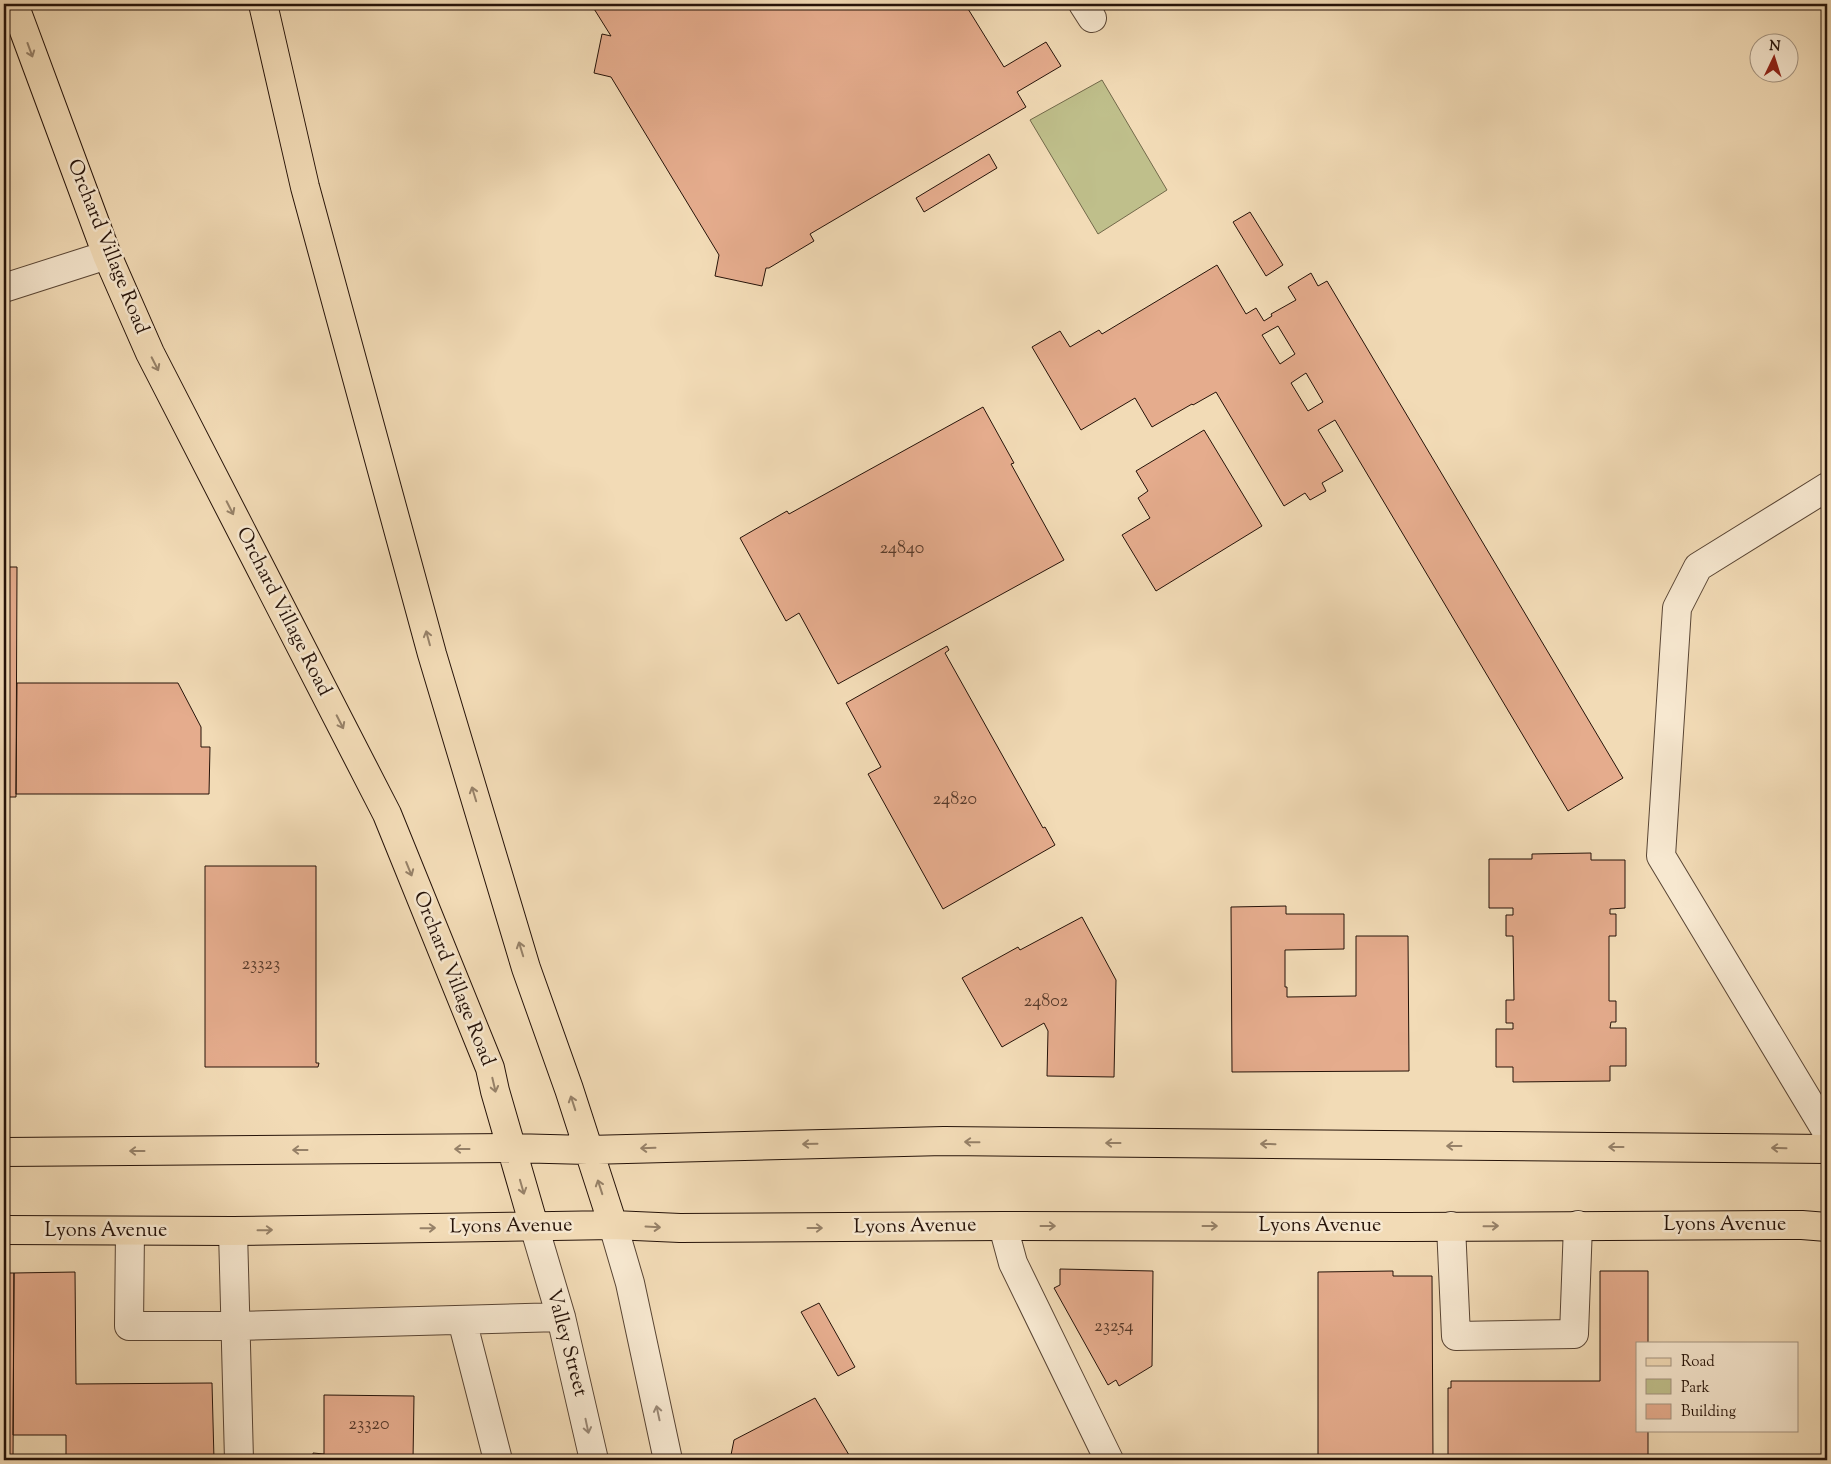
<svg xmlns="http://www.w3.org/2000/svg" width="1831" height="1464" font-family="'Sorts Mill Goudy',serif">
<rect width="100%" height="100%" fill="#f2dbb6"/>
<filter id="stains"><feTurbulence type="fractalNoise" baseFrequency=".004" numOctaves="4"/><feColorMatrix values="0 0 0 0 .2 0 0 0 0 .09 0 0 0 0 .02 0 0 0 .5 -.17"/></filter>
<radialGradient id="worn" r=".72"><stop offset=".6" stop-color="#630" stop-opacity="0"/><stop offset="1" stop-color="#630" stop-opacity=".3"/></radialGradient>
<path fill="#bfbf8b" stroke="#72694a" d="M1102,80L1167,190L1098,234L1030,120Z"/>
<path fill="#e5ac8d" stroke="#261309" fill-rule="evenodd" d="M591,4H965L1004,67L1046,42L1061,66L1017,92L1026,107L810,234L814,241L769,268H766L762,286L715,276L719,255L611,77L594,73L602,34L611,36Z
M989,154L997,168L924,212L916,198Z
M1250,212L1283,265L1266,276L1233,222Z
M1217,265L1246,314L1256,308L1264,321L1272,316L1271,314L1296,300L1288,287L1311,273L1318,286L1327,281L1623,778L1568,811L1335,420L1318,430L1343,471L1322,483L1326,491L1310,500L1305,493L1284,506L1216,392L1193,405L1192,404L1152,427L1135,398L1081,430L1032,347L1060,331L1070,347L1099,330L1102,334ZM1278,326L1295,354L1280,364L1262,335ZM1306,373L1323,402L1308,411L1291,383Z
M983,407L1014,463L1011,464L1064,560L838,684L799,613L786,621L740,538L787,511L789,514Z
M1204,430L1262,526L1156,591L1122,535L1150,518L1138,498L1148,491L1136,471Z
M4,567H17L16,797H4Z
M947,646L949,650L945,653L1043,828L1045,827L1055,845L943,909L868,774L881,767L846,703Z
M17,683H178L201,727V747H210L209,794H16Z
M1591,853V860H1625V908L1610,909V914H1616V936H1609V1001H1616V1022H1611L1610,1028H1626V1066H1610V1081L1513,1082V1067H1496V1029H1513V1023H1506V1000H1514L1513,936H1506V915H1513V908H1489V859H1532V854Z
M205,866H316V1063H319L318,1067H205Z
M1286,906V914H1344V949L1285,950V987H1287V997L1356,996V936H1408L1409,1071L1232,1072L1231,907Z
M1082,917L1116,980L1114,1077L1047,1076L1048,1031L1044,1023L1002,1047L962,978L1018,947L1020,950Z
M1060,1269L1153,1271L1152,1366L1119,1386L1116,1380L1108,1385L1054,1288L1060,1285Z
M1393,1271V1276H1432L1433,1460H1318V1272Z
M1600,1271H1648V1343H1637V1430H1648V1460H1448V1388H1451V1381H1600Z
M75,1272L76,1384L212,1383L214,1460H66V1435H13L14,1273Z
M4,1273H14L13,1460H4Z
M819,1303L855,1367L838,1376L801,1312Z
M324,1395L414,1396L413,1460H313V1453L324,1454Z
M815,1398L852,1460H730L734,1440Z"/>
<g fill="none" stroke-linecap="round" stroke-linejoin="round">
<g stroke="#594534" stroke-width="30">
<path id="minor" d="M1083,4L1092,18
M4,288L107,255
M1827,487L1698,567L1677,608L1661,856L1827,1132
M613,1225L630,1283L668,1460
M534,1226L561,1317L594,1460
M1003,1226L1013,1263L1109,1460
M1451,1226L1456,1336L1574,1334L1578,1225
M130,1231L129,1326H235L561,1317
M233,1231L239,1460
M462,1320L498,1460"/>
</g>
<g stroke="#261309" stroke-width="30">
<path id="major" d="M14,4L107,255L150,353L387,814L490,1068L495,1091L534,1226
M263,4L305,187L432,654L526,968L569,1089L613,1225
M4,1152L511,1148L588,1150L944,1141L1827,1149
M4,1230L233,1231L613,1225L680,1228L1003,1226L1407,1227L1802,1225L1827,1227"/>
</g>
<use href="#minor" stroke="#f7e8d0" stroke-width="28"/>
<use href="#major" stroke="#f2dbb6" stroke-width="28"/>
</g>
<defs><path id="oneway-shaft" d="M-6 0H5M1.5-3L5.5 0L1.5 3" fill="none" stroke-width="1.6" stroke-linecap="round" stroke-linejoin="round" transform="scale(1.25)"/></defs>
<g stroke="#968168">
<use href="#oneway-shaft" transform="translate(30 50) rotate(70)"/>
<use href="#oneway-shaft" transform="translate(155 364) rotate(63)"/>
<use href="#oneway-shaft" transform="translate(230 508) rotate(63)"/>
<use href="#oneway-shaft" transform="translate(428 638) rotate(-105)"/>
<use href="#oneway-shaft" transform="translate(340 722) rotate(63)"/>
<use href="#oneway-shaft" transform="translate(474 794) rotate(-107)"/>
<use href="#oneway-shaft" transform="translate(409 869) rotate(68)"/>
<use href="#oneway-shaft" transform="translate(521 949) rotate(-107)"/>
<use href="#oneway-shaft" transform="translate(494 1085) rotate(77)"/>
<use href="#oneway-shaft" transform="translate(573 1103) rotate(-108)"/>
<use href="#oneway-shaft" transform="translate(972 1142) rotate(-179)"/>
<use href="#oneway-shaft" transform="translate(1113 1143) rotate(180)"/>
<use href="#oneway-shaft" transform="translate(810 1144) rotate(179)"/>
<use href="#oneway-shaft" transform="translate(1268 1144) rotate(-179)"/>
<use href="#oneway-shaft" transform="translate(1454 1146) rotate(-180)"/>
<use href="#oneway-shaft" transform="translate(1616 1147) rotate(-180)"/>
<use href="#oneway-shaft" transform="translate(648 1148) rotate(178)"/>
<use href="#oneway-shaft" transform="translate(1779 1148) rotate(-179)"/>
<use href="#oneway-shaft" transform="translate(462 1149) rotate(180)"/>
<use href="#oneway-shaft" transform="translate(300 1150) rotate(180)"/>
<use href="#oneway-shaft" transform="translate(137 1151) rotate(180)"/>
<use href="#oneway-shaft" transform="translate(522 1187) rotate(74)"/>
<use href="#oneway-shaft" transform="translate(600 1187) rotate(-108)"/>
<use href="#oneway-shaft" transform="translate(1048 1226)"/>
<use href="#oneway-shaft" transform="translate(1210 1226)"/>
<use href="#oneway-shaft" transform="translate(1491 1226) rotate(-1)"/>
<use href="#oneway-shaft" transform="translate(653 1227) rotate(3)"/>
<use href="#oneway-shaft" transform="translate(428 1228) rotate(-1)"/>
<use href="#oneway-shaft" transform="translate(815 1228)"/>
<use href="#oneway-shaft" transform="translate(265 1230) rotate(-1)"/>
</g>
<g stroke="#998876">
<use href="#oneway-shaft" transform="translate(658 1413) rotate(-102)"/>
<use href="#oneway-shaft" transform="translate(587 1426) rotate(78)"/>
</g>
<g text-anchor="middle" dominant-baseline="central" stroke-width="5" stroke-linejoin="round" paint-order="stroke">
<g font-size="18" fill="#56392a">
<text x="902" y="549">24840</text>
<text x="955" y="800">24820</text>
<text x="261" y="965">23323</text>
<text x="1046" y="1002">24802</text>
<text x="1114" y="1327">23254</text>
<text x="369" y="1425">23320</text>
</g>
<g font-size="20" fill="#261309" stroke="#f7e8d0">
<text transform="translate(107 247) rotate(68)">Orchard Village Road</text>
<text transform="translate(283 612) rotate(63)">Orchard Village Road</text>
<text transform="translate(453 979) rotate(68)">Orchard Village Road</text>
<text x="1725" y="1225">Lyons Avenue</text>
<text x="1320" y="1226">Lyons Avenue</text>
<text transform="translate(511 1227) rotate(-1)">Lyons Avenue</text>
<text transform="translate(915 1227) rotate(-1)">Lyons Avenue</text>
<text x="106" y="1231">Lyons Avenue</text>
<text transform="translate(566 1343) rotate(75)">Valley Street</text>
</g>
</g>
<rect width="1831" height="1464" fill="none" stroke="#f2dbb6" stroke-width="20"/>
<rect x="5" y="5" width="1821" height="1454" fill="none" stroke="#261309" stroke-width="2.5"/>
<rect x="10" y="10" width="1811" height="1444" fill="none" stroke="#261309"/>
<rect x="1636" y="1342" width="162" height="90" fill="#f7e8d0" stroke="#a39380"/>
<rect x="1646" y="1358" width="25" height="8" fill="#f2dbb6" stroke="#a39380"/>
<text x="1681" y="1366" font-size="15" fill="#261309">Road</text>
<rect x="1646" y="1379" width="25" height="15" fill="#bfbf8b" stroke="#a39380"/>
<text x="1681" y="1392" font-size="15" fill="#261309">Park</text>
<rect x="1646" y="1404" width="25" height="15" fill="#e5ac8d" stroke="#a39380"/>
<text x="1681" y="1416" font-size="15" fill="#261309">Building</text>
<g transform="translate(1774 58) rotate(4)"><circle r="24" fill="#f7e8d0" stroke="#a39380"/>
<path d="M0-4L9 19L0 12L-9 19Z" fill="#8f2418"/>
<text y="-8" font-size="14" font-weight="bold" text-anchor="middle" fill="#261309">N</text>
</g>
<rect width="100%" height="100%" filter="url(#stains)"/>
<rect width="100%" height="100%" fill="url(#worn)"/>
</svg>
